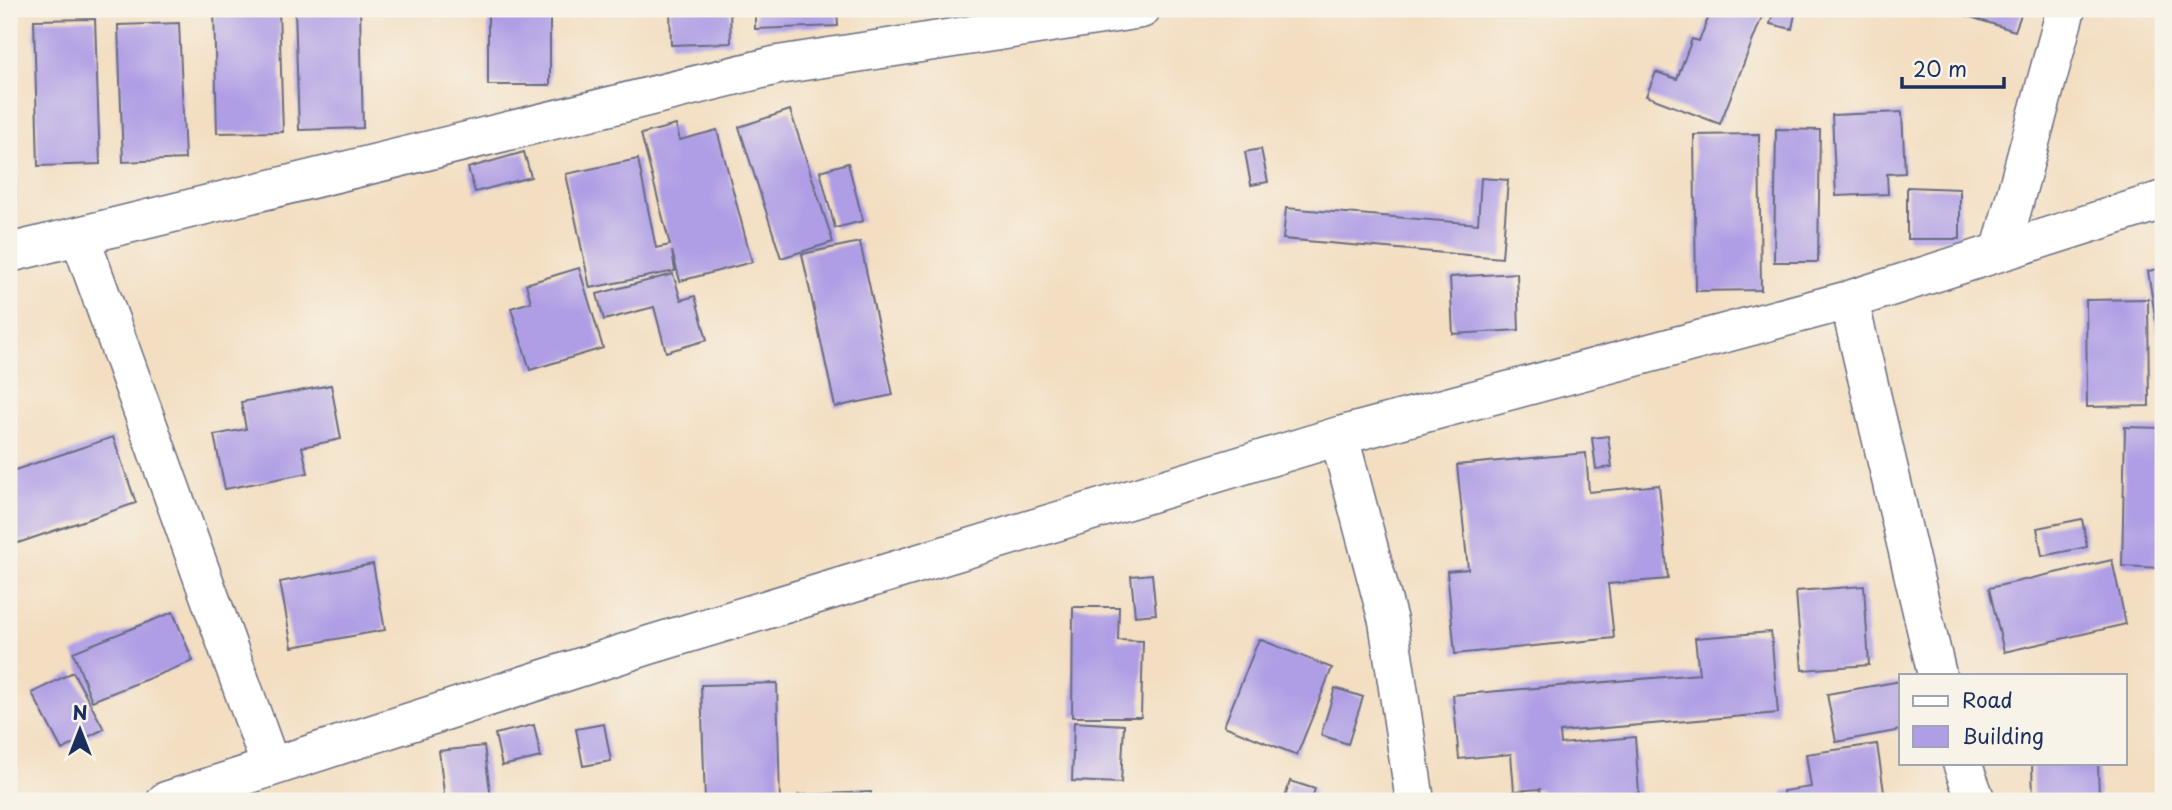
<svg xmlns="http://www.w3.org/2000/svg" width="2172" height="810" font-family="'Playpen Sans',sans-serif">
<rect width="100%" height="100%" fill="#f7f3e8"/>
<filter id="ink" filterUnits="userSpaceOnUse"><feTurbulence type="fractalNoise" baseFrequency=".0143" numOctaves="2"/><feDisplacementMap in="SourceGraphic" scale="14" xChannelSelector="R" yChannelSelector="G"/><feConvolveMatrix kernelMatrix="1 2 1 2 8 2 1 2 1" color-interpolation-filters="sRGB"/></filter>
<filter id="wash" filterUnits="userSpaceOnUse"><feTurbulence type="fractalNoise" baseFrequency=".00686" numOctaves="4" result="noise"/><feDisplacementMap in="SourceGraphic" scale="28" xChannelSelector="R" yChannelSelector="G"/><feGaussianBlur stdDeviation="1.57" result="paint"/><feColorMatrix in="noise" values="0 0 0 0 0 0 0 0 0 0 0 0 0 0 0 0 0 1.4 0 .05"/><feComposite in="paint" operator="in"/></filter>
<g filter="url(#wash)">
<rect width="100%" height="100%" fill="#f3dec1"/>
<g id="blocks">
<path fill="#af9ee5" d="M214,9H279L283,132L217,133Z
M295,9H360L363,128L299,130Z
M488,9H550V85H488Z
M670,9H730L731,43L671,45Z
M755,9H837L838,26L755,29Z
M1712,9H1765L1720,124L1646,96L1656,72L1677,79L1692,39L1699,41Z
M1774,9H1796L1792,29L1770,24Z
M1966,9H2023L2015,31L1964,15Z
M95,19L100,164L38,166L34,20Z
M179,23L185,159L123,162L118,25Z
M9,79H11L16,204H9Z
M790,110L833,242L781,258L739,127Z
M1902,112L1905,173L1887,174L1888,194L1836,196L1832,115Z
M676,125L680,140L717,130L752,262L680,281L672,251L675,271L590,288L566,174L638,159L656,248L670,245L641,134Z
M1776,129L1820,130L1818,262H1774Z
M1759,134L1761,290L1696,291L1694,135Z
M1261,149L1268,182L1251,185L1245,152Z
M524,152L531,177L475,192L468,168Z
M848,163L863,221L835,228L820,171Z
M1481,178L1508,180L1502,258L1283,239L1286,208L1478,224Z
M1907,187L1960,189V239H1907Z
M860,242L893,395L835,407L802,254Z
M579,268L603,348L530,370L511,308L531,302L526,284Z
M2163,268V334L2158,335L2148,271Z
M1517,273L1519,330L1453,334L1450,277Z
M673,274L681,300L695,296L707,340L666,352L654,307L604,320L597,294Z
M2148,299L2149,406L2087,407L2086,300Z
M331,385L341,439L302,447L308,473L225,489L214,435L246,429L241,402Z
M2125,427L2163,428V568L2122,566Z
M1608,436L1612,467L1596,469L1592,438Z
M113,437L136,503L9,546V472Z
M1586,453L1589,492L1659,485L1668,579L1608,584L1614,638L1455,654L1447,571L1468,569L1457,465Z
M2082,519L2087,547L2042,556L2037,528Z
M2112,560L2126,624L2004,652L1989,588Z
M373,564L385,630L292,647L280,582Z
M1152,574L1156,614L1135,616L1131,576Z
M1864,586L1869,665L1802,670L1796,591Z
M1073,607H1119L1118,640L1143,641L1141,717H1072Z
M173,612L193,661L92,701L73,652Z
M1771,632L1778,713L1560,732L1561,744L1635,737L1639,793L1611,796L1612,801H1541L1540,789L1514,791L1511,754L1459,759L1453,695L1699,674L1695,638Z
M1259,639L1332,668L1297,755L1224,726Z
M73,672L104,729L62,750L32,693Z
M1901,681V730L1836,742L1827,694Z
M777,683L780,801H705L701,685Z
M1335,688L1363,697L1348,744L1321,735Z
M1074,722L1124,725L1121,783L1072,781Z
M604,724L611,761L583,766L576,729Z
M534,725L541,757L502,766L495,734Z
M1877,744L1885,799L1867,801H1784L1783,791L1811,787L1806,754Z
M484,746L491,798L445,801L439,751Z
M2032,763H2098L2099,801H2033Z
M1290,781L1315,789L1311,801H1284Z
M871,792V801H798V795Z"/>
</g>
</g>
<g filter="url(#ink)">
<use href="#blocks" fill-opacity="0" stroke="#676c81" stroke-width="2"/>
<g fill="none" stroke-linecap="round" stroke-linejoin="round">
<g stroke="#676c81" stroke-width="41">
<path id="minor" d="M80,237L271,767
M2001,250L2066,9
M9,253L778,65L1141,9
M1849,300L1937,675
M1339,436L1388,621L1415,801
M1962,763L1976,801
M166,801L646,646L1339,436L1849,300L2163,200"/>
</g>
<use href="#minor" stroke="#fff" stroke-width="38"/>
</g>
</g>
<rect width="2172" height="810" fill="none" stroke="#f7f3e8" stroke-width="35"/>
<rect x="1899" y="674" width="228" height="91" fill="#f7f3e8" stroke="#9fa5b1" stroke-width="2"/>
<rect x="1913" y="696" width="35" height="10" fill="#ffffff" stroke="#9fa5b1" stroke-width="2"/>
<text x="1962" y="708" font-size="21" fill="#1b2f5e">Road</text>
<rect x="1913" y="726" width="35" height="21" fill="#af9ee5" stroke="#9fa5b1" stroke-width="2"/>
<text x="1962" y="744" font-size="21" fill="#1b2f5e">Building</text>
<g transform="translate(80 730)" stroke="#f7f3e8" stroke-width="5" paint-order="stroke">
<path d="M0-5L12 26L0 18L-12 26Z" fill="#1b2f5e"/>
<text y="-10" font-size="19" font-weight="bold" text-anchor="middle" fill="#1b2f5e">N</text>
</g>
<path d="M1902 77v10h102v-10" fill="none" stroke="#1b2f5e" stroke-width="3.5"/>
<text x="1913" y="77" font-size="21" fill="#1b2f5e" stroke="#f7f3e8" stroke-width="5" paint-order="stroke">20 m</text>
</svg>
